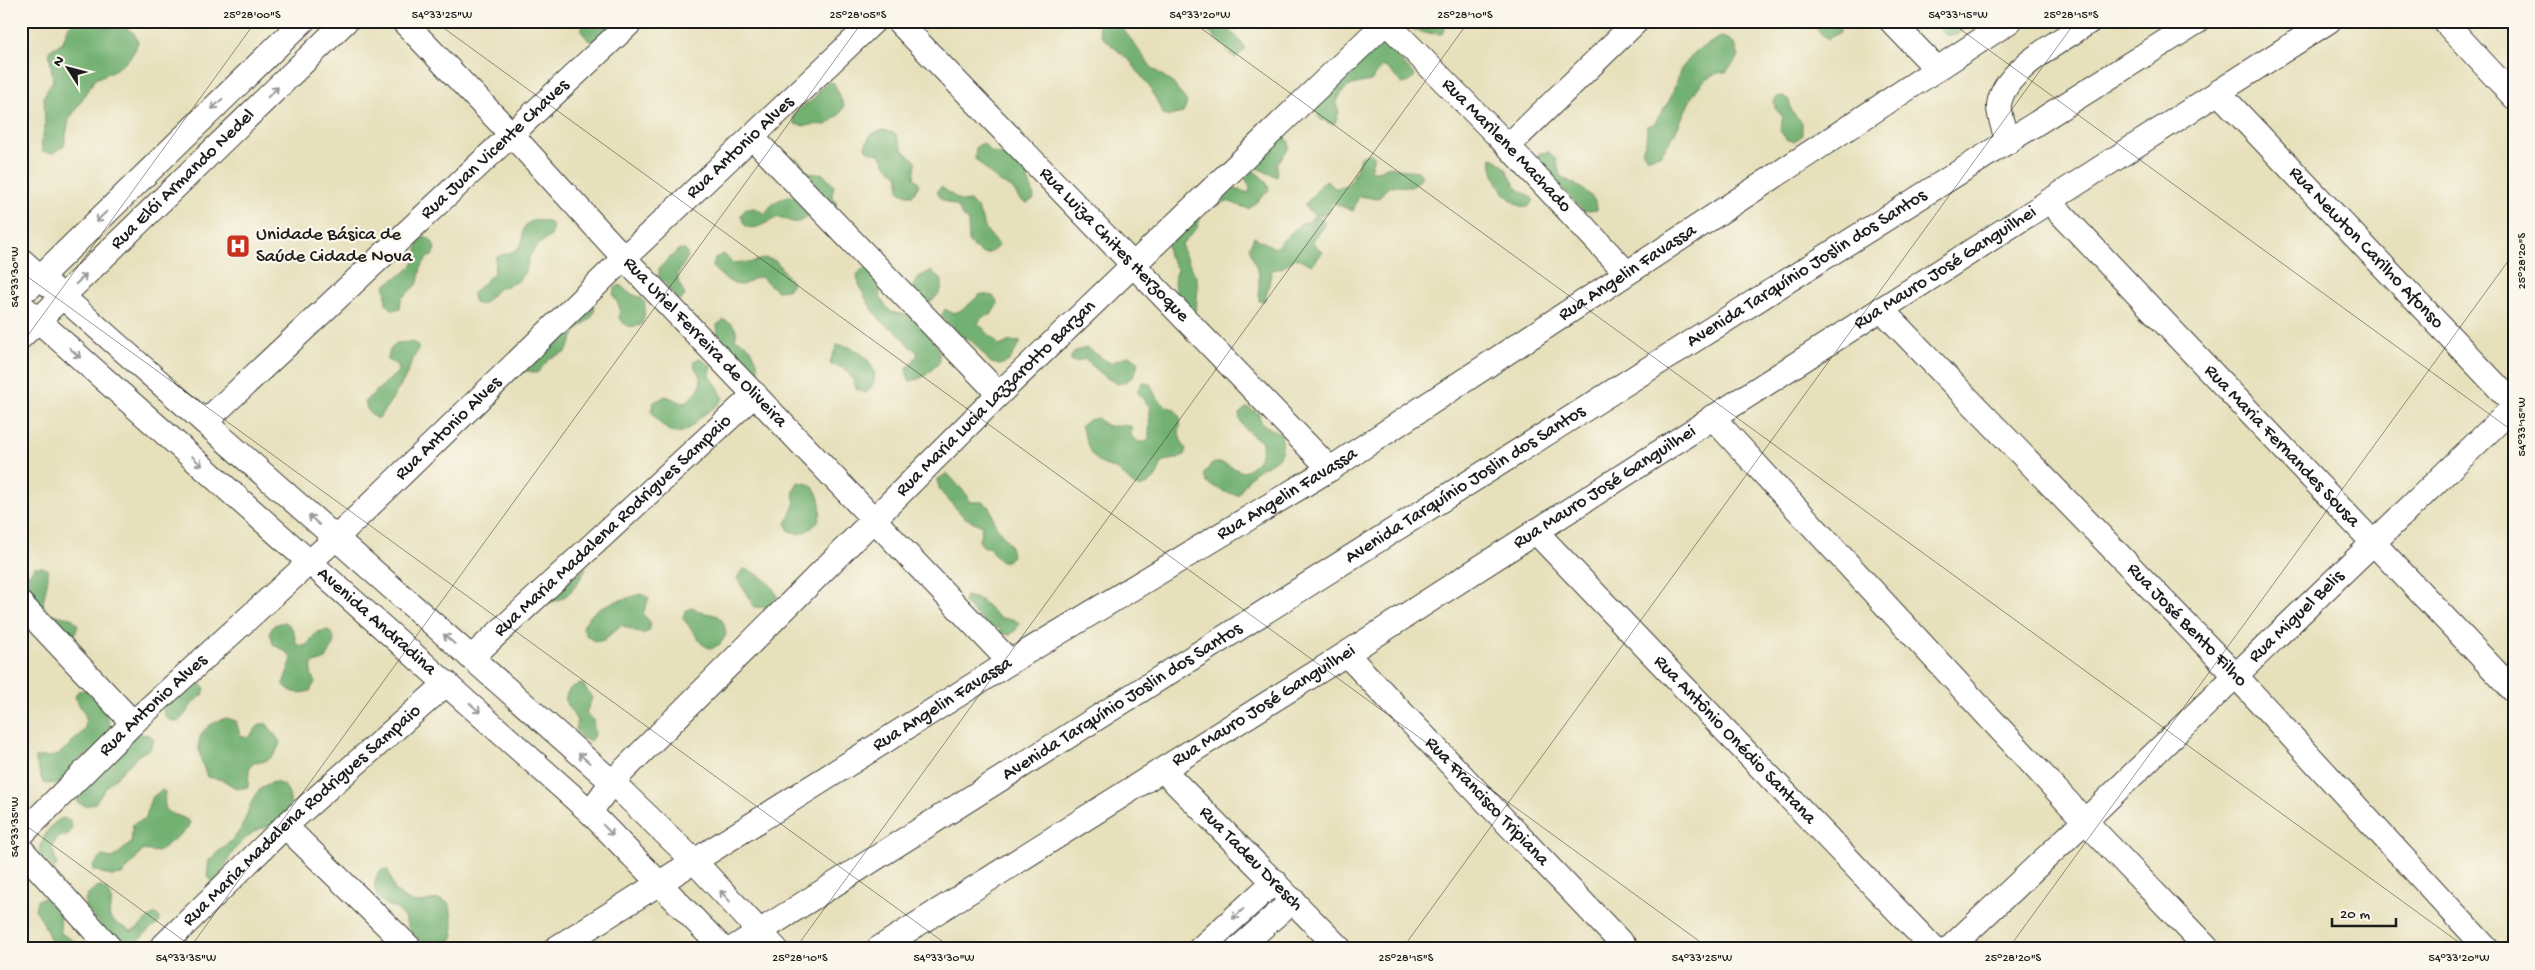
<svg xmlns="http://www.w3.org/2000/svg" width="2535" height="970" font-family="'Gochi Hand',sans-serif">
<rect width="100%" height="100%" fill="#fbf7ec"/>
<filter id="ink" filterUnits="userSpaceOnUse"><feTurbulence type="fractalNoise" baseFrequency=".02" numOctaves="2"/><feDisplacementMap in="SourceGraphic" scale="10" xChannelSelector="R" yChannelSelector="G"/><feConvolveMatrix kernelMatrix="1 2 1 2 8 2 1 2 1" color-interpolation-filters="sRGB"/></filter>
<filter id="wash" filterUnits="userSpaceOnUse"><feTurbulence type="fractalNoise" baseFrequency=".0096" numOctaves="4" result="noise"/><feDisplacementMap in="SourceGraphic" scale="20" xChannelSelector="R" yChannelSelector="G"/><feGaussianBlur stdDeviation="1.12" result="paint"/><feColorMatrix in="noise" values="0 0 0 0 0 0 0 0 0 0 0 0 0 0 0 0 0 1.4 0 .05"/><feComposite in="paint" operator="in"/></filter>
<g filter="url(#wash)">
<rect width="100%" height="100%" fill="#e6e0bb"/>
<path fill="#73b172" stroke="#486647" d="M75,21H98L103,28L123,26L134,33L138,42L134,52L126,62L111,72L95,79L69,120L64,146L53,153L42,151L41,142L45,126L44,96L53,80L49,51L63,42L68,27Z
M586,21H617L598,40L589,41L581,31L583,24Z
M1117,21L1152,68L1172,82L1187,102L1183,113L1169,116L1163,114L1151,89L1130,61L1101,36L1097,21Z
M1198,21H1215L1236,36L1246,49L1235,58Z
M1407,21H1442L1446,26L1442,34C1429,33 1414,35 1407,21Z
M1811,21H1839L1840,32L1828,39L1822,35Z
M1936,21H1964V30L1956,35H1946L1940,30Z
M1721,37C1735,40 1735,44 1739,57L1726,72C1695,72 1686,114 1674,135C1670,142 1665,148 1660,155L1648,158L1642,151L1646,141L1647,126L1654,124L1670,99L1681,69L1696,51Z
M1380,43L1396,52L1397,57L1415,76L1409,82L1402,84L1388,69L1383,66L1371,81C1354,85 1343,83 1336,105L1339,112L1335,123L1331,124L1320,119L1313,106Z
M827,82L834,83L844,106L840,114L826,125C814,123 806,128 795,124L793,117C798,108 803,106 811,101C818,95 819,88 827,82Z
M1783,96L1789,100L1792,112L1802,122V136L1794,141L1787,140L1780,131L1783,117L1775,108L1774,101L1777,97Z
M884,130L896,134L903,150L916,161L914,178L918,181L919,185L913,195H907L899,191V176L887,166L881,155L866,150L865,146L871,134Z
M1284,135L1289,142V148L1277,164V177L1257,168L1253,162L1264,152L1271,153L1273,150L1272,142Z
M983,143L993,153L1016,156L1028,171C1026,182 1034,189 1034,199L1027,203L1020,200L1012,188L998,181L975,159L976,147Z
M1549,152L1556,159L1560,176C1572,183 1598,194 1597,210L1583,211L1536,161L1539,153Z
M1370,153L1374,155L1370,171H1378L1389,166L1398,169L1418,171L1422,176C1412,193 1408,185 1393,186C1385,187 1383,194 1378,199L1359,196L1353,211L1331,202V209L1322,216L1314,215L1304,206L1324,182L1328,181L1335,188C1353,188 1356,169 1360,157Z
M790,156C798,159 802,162 805,170L812,174L822,173L834,186L832,195L837,205L833,208L787,161Z
M1492,158C1507,164 1507,173 1515,185C1520,193 1529,193 1534,201L1528,207C1510,209 1488,174 1492,158Z
M1246,166C1256,172 1267,179 1269,190L1249,209L1227,201L1216,206V198L1228,187L1249,193L1250,187L1244,175Z
M941,187L962,202L970,201L978,209L986,230L999,245L992,252L983,254L969,243L968,221L962,216L958,207L941,199L937,192Z
M787,196L799,197L807,206L808,216C795,227 792,221 779,217C765,222 745,240 741,214L746,209L755,208L765,214L773,203Z
M1196,215L1200,219L1197,228L1182,244L1183,251L1196,277L1198,287L1196,308L1193,314C1180,297 1169,291 1177,269L1168,254L1167,242Z
M1314,216L1323,220L1324,227L1312,242L1323,252L1312,265L1296,258L1282,268L1272,270L1266,297L1264,301H1259V275L1249,247L1254,237L1275,248L1301,223L1308,222Z
M535,220L546,221L553,225L551,236L536,246L529,257L526,271L517,282L498,289L482,305L474,303L473,293L494,273L496,257C502,254 514,253 518,248C529,238 515,226 535,220Z
M425,236L432,241L435,249L432,256L427,258L421,267L418,283L401,299L400,308L393,310L386,304L385,285C407,269 417,272 418,240Z
M679,249L685,250L688,256C685,264 676,273 678,280C679,286 684,290 685,296L680,301C670,294 668,285 659,277V268Z
M724,254L733,263L743,262L749,263L766,258L776,261L792,283L789,289L777,291L761,277C753,277 748,284 741,285C733,286 718,274 713,267L715,258Z
M869,267L880,284V297L885,305L891,312L911,316L938,347L940,361C931,372 923,380 909,381L906,370L917,356V351C907,347 905,338 897,332C895,329 890,328 887,326C876,317 859,291 857,276L861,270Z
M931,271L942,280C943,292 936,299 925,304L912,287L919,277Z
M620,285L629,293L642,298L645,304L644,318L641,325C630,328 626,327 619,318L620,308L613,294L615,288Z
M981,294L993,296L998,303L991,315L982,317L978,323L1000,346L1010,341L1021,342L1009,361L1000,365L991,363L973,342L959,335L941,317L945,309L952,313C965,312 971,301 981,294Z
M590,300L595,308C592,323 582,322 575,333C572,339 570,346 566,352L550,358L537,373L527,371L523,366L539,350L549,347L551,338Z
M724,320C733,324 739,328 735,339C749,342 759,358 758,372L751,379L722,343L718,336L717,325Z
M411,342L418,345V350C412,359 410,368 405,378C397,392 388,405 379,418H375L367,409L365,401L398,372V365L387,360L390,350L396,343Z
M837,345C861,344 889,375 866,393L856,389C853,376 845,366 831,365L830,362Z
M1087,348L1110,363L1130,355L1138,361C1136,376 1132,380 1118,384L1107,378L1084,359L1077,362L1071,361V357L1075,351Z
M699,358L711,366L710,376L719,389L723,398C718,407 710,410 702,416C697,420 693,426 688,429C672,440 658,423 651,410L654,402L666,396L683,403C692,399 704,387 700,377C698,371 694,368 693,362Z
M1143,382L1151,385C1160,414 1173,402 1179,416C1184,427 1173,431 1186,449L1184,455C1176,460 1170,459 1161,462C1159,476 1153,483 1140,488L1132,484L1118,470L1100,463L1091,454L1081,426L1089,420L1098,418C1112,434 1117,421 1132,427L1131,436L1139,442H1146L1149,438L1150,407L1137,391Z
M1247,407L1258,413L1262,424L1281,434C1286,462 1273,460 1255,472C1248,478 1243,487 1238,495L1225,492L1207,483L1204,474L1211,464C1225,460 1231,469 1244,472C1255,464 1264,458 1262,442C1251,434 1240,428 1239,414Z
M947,473L968,496L969,502H982L990,507L996,526L1010,545L1012,556C1003,568 995,557 990,548L983,546L979,541L982,526L964,517L940,491L937,480Z
M798,482C802,483 807,483 810,485C819,490 823,509 819,519C816,527 808,530 800,534L789,531L786,524L795,502C792,494 794,489 798,482Z
M34,567H43L48,570C50,597 26,613 72,618L78,625L75,635L68,642L21,598V572L30,574Z
M586,567C578,587 565,603 543,603Z
M743,569C758,572 771,582 777,596C772,607 765,608 754,607L737,578Z
M641,594L649,598L643,614L651,623L649,631L643,634L621,625L604,640L595,642L586,635L583,628C591,604 620,601 641,594Z
M966,596L981,600L1000,618L1013,619L1019,623L1016,630L1009,635L1001,633L998,626L992,630L964,603Z
M693,607C707,620 723,605 726,635L720,644L711,649L702,644L683,618L685,611Z
M284,622C296,628 293,634 297,645L306,646L317,632L328,630L334,637L333,646L326,659L312,664L311,674L315,682L310,691C298,694 292,694 283,684L292,659L289,654L273,644L270,632L274,625Z
M192,682L199,683L205,688L203,695C189,703 190,712 178,722L169,720L163,713L164,703Z
M583,684L592,698L586,713L593,720L595,735L590,741L582,738L576,732L577,721L565,700C568,688 571,686 583,684Z
M86,690L106,710L111,732L91,753L77,760L75,766L61,784L43,783L35,758C43,755 48,758 55,756C61,754 80,735 85,729L86,717L75,697L78,691Z
M226,718L236,721L240,735L248,738L260,724H267L280,742C277,756 267,763 253,763L249,769L248,787L237,789L223,780L207,777C196,748 191,729 226,718Z
M139,734L150,735L154,740L151,748L139,755L108,785L95,803L86,806L77,802L78,794C95,786 92,782 102,769C113,756 124,742 139,734Z
M275,782L284,785C297,804 288,817 268,827C265,828 260,828 257,830C251,833 244,840 239,845C227,856 225,871 214,883L207,877L209,860C219,850 230,844 238,833C251,814 249,786 275,782Z
M163,790L165,792C162,821 173,809 190,822L187,829L158,852L143,850L122,875L111,876L93,870L94,864L102,856L113,858L131,843L133,824L146,818C150,803 147,798 163,790Z
M62,818L70,820L72,828L69,834L57,838L52,847L57,865L54,869L39,854C41,840 49,824 62,818Z
M381,870H388L395,891C400,895 406,900 412,902C426,906 430,893 450,904L454,936L447,949H428L426,943C404,933 411,924 399,911C396,907 389,907 385,904C373,896 371,880 381,870Z
M99,886C123,897 104,909 111,919C115,923 126,928 131,931C143,928 145,917 156,914L160,918L159,923C156,926 152,927 149,930C138,937 140,948 124,949L115,942L85,907C84,895 89,892 99,886Z
M44,898L57,906L61,914L60,930L62,934L81,945L79,949H56C47,937 45,922 35,909L37,900Z"/>
</g>
<g filter="url(#ink)">
<g fill="none" stroke-linecap="round" stroke-linejoin="round">
<g stroke="#3a3934" stroke-width="26">
<g id="minor">
<path id="s1" d="M403,21L512,135L624,258L1010,662"/>
<path id="s2" d="M898,21L1330,469"/>
<path id="s3" d="M1385,21L1508,146L1626,272"/>
<path d="M1891,21L1937,69"/>
<path d="M2444,21L2514,97"/>
<path id="s4" d="M2218,92L2514,404"/>
<path d="M752,137L999,394"/>
<path d="M2008,142C2005,132 1998,115 1999,105C2003,70 2063,40 2090,21"/>
<path d="M1508,146L1637,21"/>
<path id="s5" d="M2049,201L2514,691"/>
<path d="M21,260L612,782L693,860L776,949"/>
<path d="M30,287L303,21"/>
<path id="s6" d="M21,305L590,812L723,949"/>
<path id="s7" d="M1881,309L2236,676L2487,949"/>
<path id="s8" d="M21,337L346,21"/>
<path d="M1712,417L2085,821L2208,949"/>
<path id="s9" d="M205,422L632,21"/>
<path id="s10" d="M1535,531L1934,949"/>
<path d="M21,604L133,723"/>
<path id="s11" d="M1346,654L1627,949"/>
<path id="s12" d="M471,658L755,394"/>
<path id="s13" d="M1163,770L1340,949"/>
<path id="s14" d="M590,812L612,782L999,394L1387,21"/>
<path d="M285,826L411,949"/>
<path id="s15" d="M21,835L133,723L335,539L624,258L874,21"/>
<path d="M21,849L111,949"/>
<path id="s16" d="M160,949L285,826L447,683"/>
<path id="s17" d="M555,949L1010,662L1330,469L2010,21"/>
<path id="s18" d="M732,949L2198,21"/>
<path id="s19" d="M878,949L1346,654L2329,21"/>
<path d="M1200,949L1275,881"/>
<path d="M1238,949L1293,900"/>
<path id="s20" d="M1949,949L2085,821L2514,407"/>
</g>
</g>
<use href="#minor" stroke="#fff" stroke-width="24"/>
</g>
<defs><path id="oneway-shaft" d="M-6 0H5M1.5-3L5.5 0L1.5 3" fill="none" stroke-width="1.6" stroke-linecap="round" stroke-linejoin="round" transform="scale(1.25)"/></defs>
<g stroke="#999">
<use href="#oneway-shaft" transform="translate(273 92) rotate(-44)"/>
<use href="#oneway-shaft" transform="translate(217 104) rotate(136)"/>
<use href="#oneway-shaft" transform="translate(101 217) rotate(136)"/>
<use href="#oneway-shaft" transform="translate(81 279) rotate(-44)"/>
<use href="#oneway-shaft" transform="translate(75 353) rotate(42)"/>
<use href="#oneway-shaft" transform="translate(197 461) rotate(42)"/>
<use href="#oneway-shaft" transform="translate(314 520) rotate(-138)"/>
<use href="#oneway-shaft" transform="translate(449 639) rotate(-139)"/>
<use href="#oneway-shaft" transform="translate(475 708) rotate(42)"/>
<use href="#oneway-shaft" transform="translate(584 758) rotate(-139)"/>
<use href="#oneway-shaft" transform="translate(608 830) rotate(46)"/>
<use href="#oneway-shaft" transform="translate(725 896) rotate(-132)"/>
<use href="#oneway-shaft" transform="translate(1238 914) rotate(137)"/>
</g>
</g>
<path fill="none" stroke="#1c1c1c" stroke-width="1" stroke-opacity="0.45" d="M434,21L1710,949M1191,21L2468,949M1949,21L2514,432M21,272L953,949M21,345L256,21M21,822L195,949M189,949L863,21M795,949L1469,21M1402,949L2076,21M2008,949L2514,253"/>
<defs>
<g id="hospital-square" transform="scale(1.25)"><rect x="-9" y="-9" width="18" height="18" rx="4" fill="#c8321e" stroke="#fbf7ec"/><path d="M-5-5h3v3.5h4V-5h3V5h-3V1.5h-4V5h-3Z" fill="#fff"/></g>
</defs>
<g fill-rule="evenodd">
<use href="#hospital-square" x="238" y="246"/>
</g>
<g text-anchor="middle" dominant-baseline="central" stroke-width="4.5" stroke-linejoin="round" paint-order="stroke">
<g font-size="19" fill="#1c1c1c" stroke="#fbf7ec">
<text stroke="none"><textPath href="#s3" startOffset="174">Rua Marilene Machado</textPath></text>
<text stroke="none"><textPath href="#s15" startOffset="995">Rua Antonio Alves</textPath></text>
<text stroke="none"><textPath href="#s9" startOffset="398">Rua Juan Vicente Chaves</textPath></text>
<text stroke="none"><textPath href="#s8" startOffset="226">Rua Elói Armando Nedel</textPath></text>
<text stroke="none"><textPath href="#s2" startOffset="311">Rua Luiza Chites Herzoque</textPath></text>
<text stroke="none"><textPath href="#s4" startOffset="215">Rua Newton Carilho Afonso</textPath></text>
<text stroke="none"><textPath href="#s19" startOffset="1266">Rua Mauro José Ganguilhei</textPath></text>
<text stroke="none"><textPath href="#s18" startOffset="1272">Avenida Tarquínio Joslin dos Santos</textPath></text>
<text stroke="none"><textPath href="#s17" startOffset="1268">Rua Angelin Favassa</textPath></text>
<text stroke="none"><textPath href="#s1" startOffset="441">Rua Uriel Ferreira de Oliveira</textPath></text>
<text stroke="none"><textPath href="#s14" startOffset="580">Rua Maria Lucia Lazzarotto Barzan</textPath></text>
<text stroke="none"><textPath href="#s15" startOffset="590">Rua Antonio Alves</textPath></text>
<text stroke="none"><textPath href="#s5" startOffset="338">Rua Maria Fernandes Sousa</textPath></text>
<text stroke="none"><textPath href="#s18" startOffset="868">Avenida Tarquínio Joslin dos Santos</textPath></text>
<text stroke="none"><textPath href="#s19" startOffset="861">Rua Mauro José Ganguilhei</textPath></text>
<text stroke="none"><textPath href="#s17" startOffset="862">Rua Angelin Favassa</textPath></text>
<text stroke="none"><textPath href="#s12" startOffset="194">Rua Maria Madalena Rodrigues Sampaio</textPath></text>
<text stroke="none"><textPath href="#s20" startOffset="481">Rua Miguel Belis</textPath></text>
<text stroke="none"><textPath href="#s6" startOffset="476">Avenida Andradina</textPath></text>
<text stroke="none"><textPath href="#s7" startOffset="440">Rua José Bento Filho</textPath></text>
<text stroke="none"><textPath href="#s18" startOffset="462">Avenida Tarquínio Joslin dos Santos</textPath></text>
<text stroke="none"><textPath href="#s17" startOffset="458">Rua Angelin Favassa</textPath></text>
<text stroke="none"><textPath href="#s15" startOffset="185">Rua Antonio Alves</textPath></text>
<text stroke="none"><textPath href="#s19" startOffset="456">Rua Mauro José Ganguilhei</textPath></text>
<text stroke="none"><textPath href="#s10" startOffset="289">Rua Antônio Onédio Santana</textPath></text>
<text stroke="none"><textPath href="#s11" startOffset="204">Rua Francisco Tripiana</textPath></text>
<text stroke="none"><textPath href="#s16" startOffset="195">Rua Maria Madalena Rodrigues Sampaio</textPath></text>
<text stroke="none"><textPath href="#s13" startOffset="125">Rua Tadeu Dresch</textPath></text>
</g>
<g font-size="19" fill="#1c1c1c" stroke="#fbf7ec" text-anchor="start">
<text x="256" y="235">Unidade Básica de<tspan x="256" dy="22">Saúde Cidade Nova</tspan></text>
</g>
</g>
<rect width="2535" height="970" fill="none" stroke="#fbf7ec" stroke-width="55"/>
<g transform="translate(68 68) rotate(306)" stroke="#fbf7ec" stroke-width="4" paint-order="stroke">
<path d="M0-4L9 19L0 12L-9 19Z" fill="#1c1c1c"/>
<text y="-8" font-size="14" font-weight="bold" text-anchor="middle" fill="#1c1c1c">N</text>
</g>
<path d="M2332 918v8h64v-8" fill="none" stroke="#1c1c1c" stroke-width="2.5"/>
<text x="2340" y="918" font-size="15" fill="#1c1c1c" stroke="#fbf7ec" stroke-width="4" paint-order="stroke">20 m</text>
<rect x="28" y="28" width="2480" height="914" fill="none" stroke="#1c1c1c" stroke-width="2"/>
<g font-size="12" text-anchor="middle" fill="#1c1c1c">
<text x="252" y="18">25°28'00"S</text>
<text x="442" y="18">54°33'25"W</text>
<text x="858" y="18">25°28'05"S</text>
<text x="1200" y="18">54°33'20"W</text>
<text x="1465" y="18">25°28'10"S</text>
<text x="1958" y="18">54°33'15"W</text>
<text x="2071" y="18">25°28'15"S</text>
<text transform="translate(2521 261) rotate(-90)" y="4">25°28'20"S</text>
<text transform="translate(14 277) rotate(-90)" y="4">54°33'30"W</text>
<text transform="translate(2521 427) rotate(-90)" y="4">54°33'15"W</text>
<text transform="translate(14 827) rotate(-90)" y="4">54°33'35"W</text>
<text x="186" y="961">54°33'35"W</text>
<text x="800" y="961">25°28'10"S</text>
<text x="944" y="961">54°33'30"W</text>
<text x="1406" y="961">25°28'15"S</text>
<text x="1702" y="961">54°33'25"W</text>
<text x="2013" y="961">25°28'20"S</text>
<text x="2459" y="961">54°33'20"W</text>
</g>
</svg>
